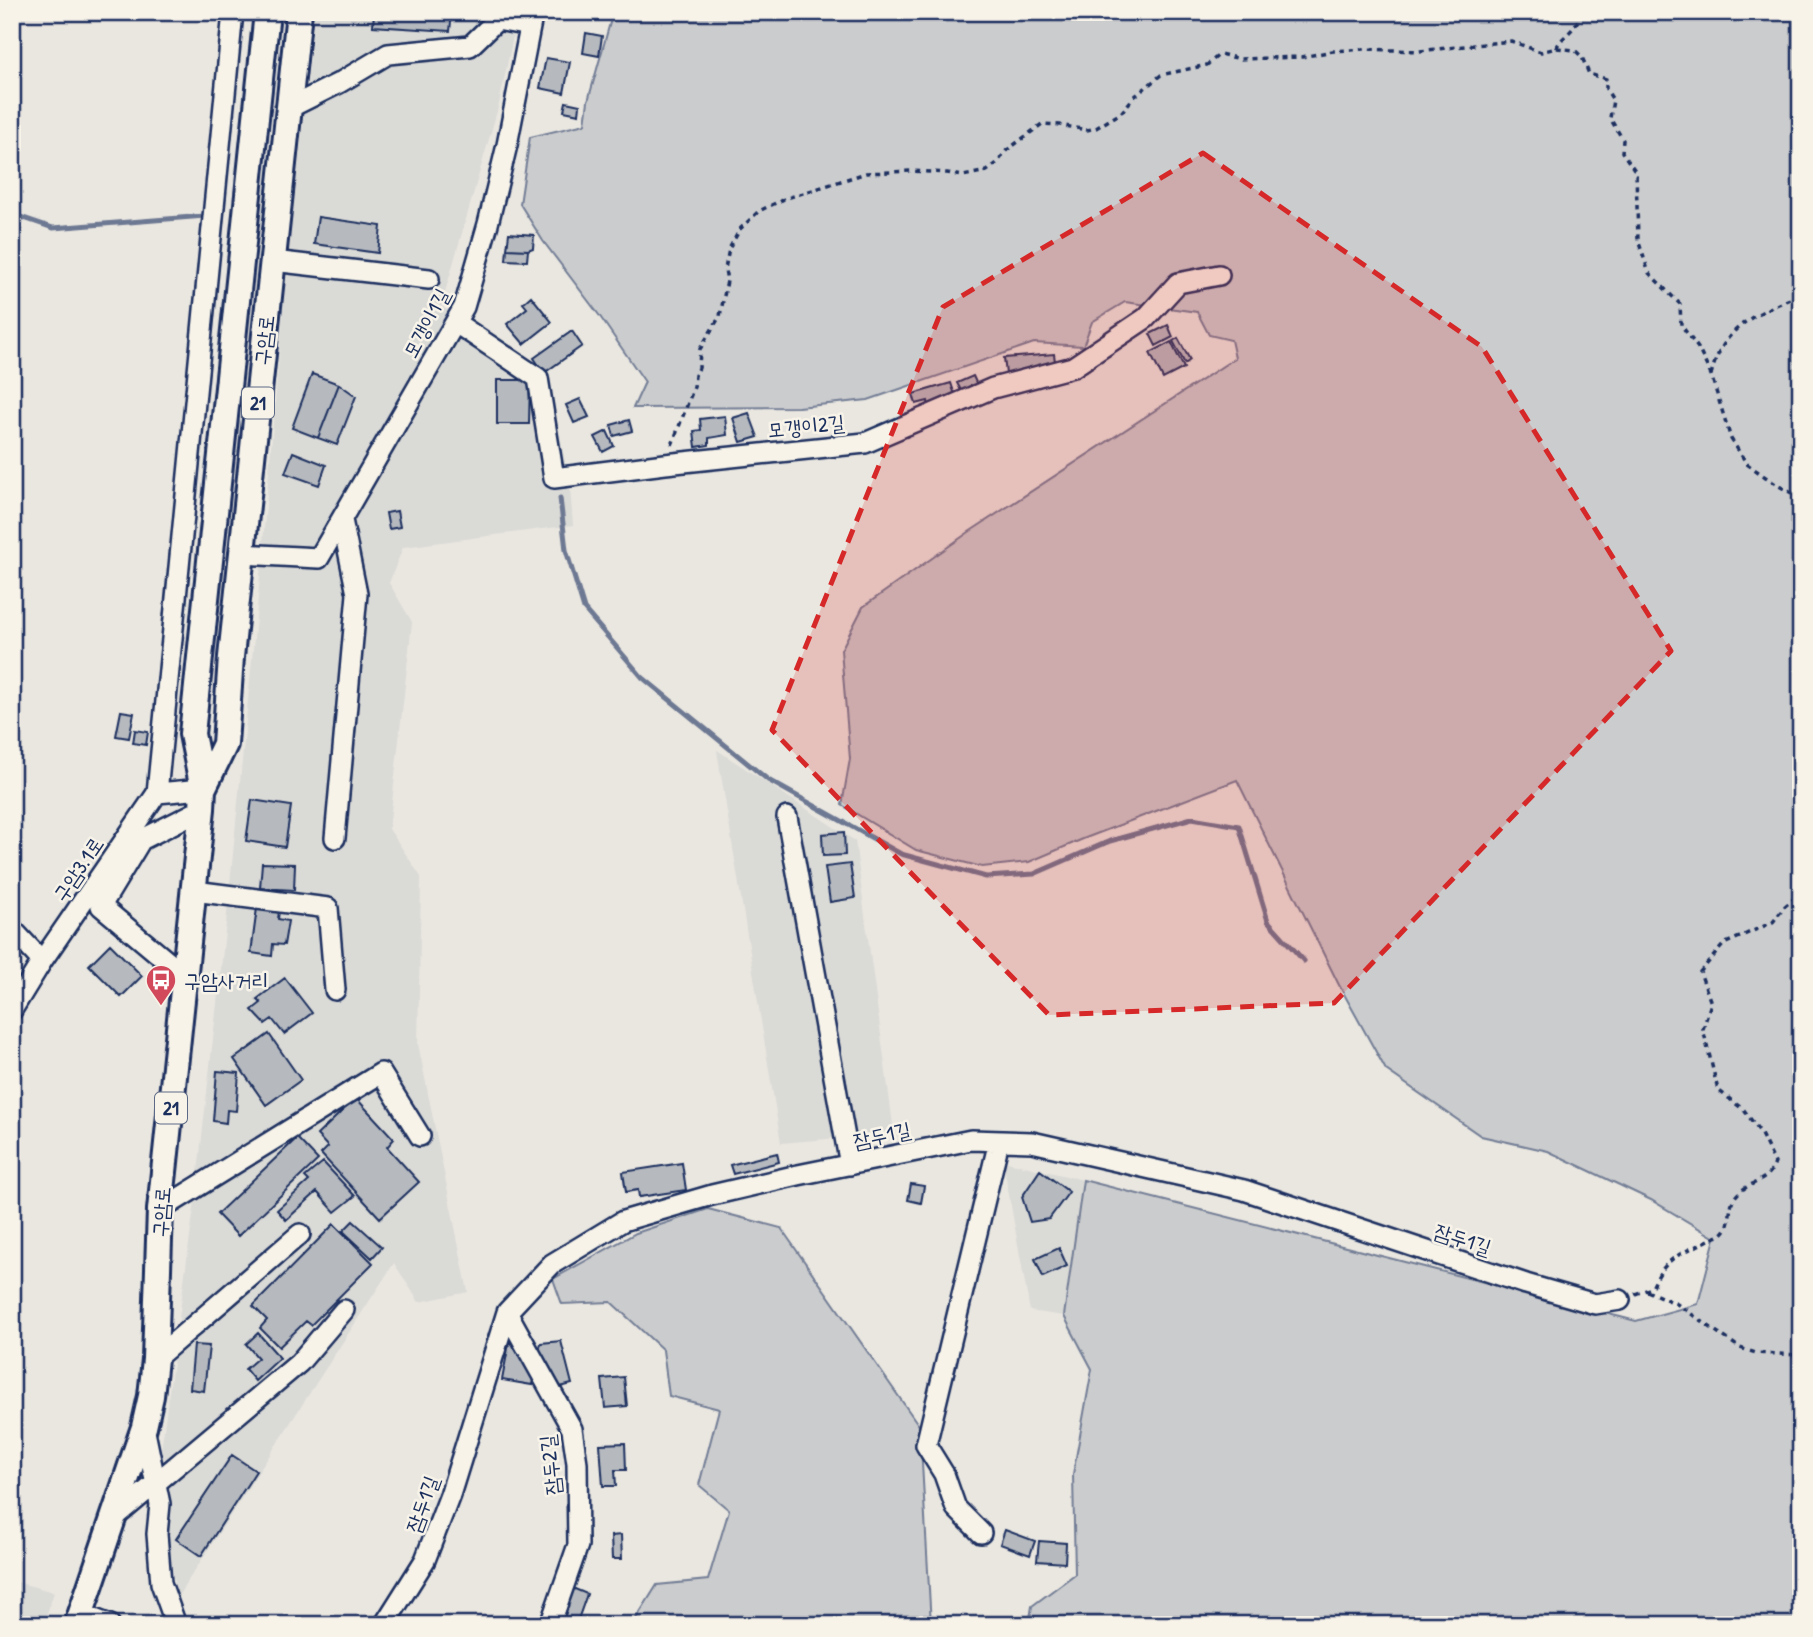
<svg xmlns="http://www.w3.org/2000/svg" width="1813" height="1637" font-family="'Patrick Hand','Poor Story',sans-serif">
<rect width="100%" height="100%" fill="#eae7e0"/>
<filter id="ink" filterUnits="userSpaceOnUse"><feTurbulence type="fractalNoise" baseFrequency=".0143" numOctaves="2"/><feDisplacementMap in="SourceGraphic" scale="14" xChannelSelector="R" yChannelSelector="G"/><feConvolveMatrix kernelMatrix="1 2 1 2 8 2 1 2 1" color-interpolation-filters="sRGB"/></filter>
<g filter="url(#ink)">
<path fill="#dadad6" d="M315,12H518L499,104L441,306L550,383L570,488L573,525L403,547L389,583L412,622L389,829L421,877L418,1044L468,1292L419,1302L394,1263L178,1596L155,1495L194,1208L227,915L259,588L285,285Z
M717,750L855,841L894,1133L781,1143Z
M1003,1161L1083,1180L1064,1316L1030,1311Z
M12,1581L54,1592L43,1625H12Z"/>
<path fill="#cbcccd" stroke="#737e96" stroke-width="2" d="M613,12H1801V1625H1029L1032,1606L1075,1574L1073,1474L1092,1369L1064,1316L1083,1180L1636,1321L1698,1304L1715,1238L1651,1200L1548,1151L1481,1136L1386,1070L1339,985L1237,780L1083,839L1029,862L982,867L916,850L842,805L850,759L841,650L863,607L969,532L1235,358L1231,340L1209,335L1197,312L1125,302L1092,322L1083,346L1034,343L868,400L798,407L633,408L645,382L599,315L543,241L520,204L530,137L585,124L588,101Z
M708,1209L781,1228L920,1427L931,1625H632L657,1585L708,1580L729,1510L699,1485L719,1409L669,1396L663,1350L611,1302L562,1304L553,1279L636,1233Z"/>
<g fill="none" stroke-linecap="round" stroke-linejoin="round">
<path stroke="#6d7892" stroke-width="5" d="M12,214L53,228L205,216
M560,498L566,550L584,609L642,677L768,780L901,854L986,877L1034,874L1110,841L1192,818L1239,826L1268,921L1304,961"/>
</g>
<path fill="#b6babf" stroke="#1b2f5e" stroke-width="2" d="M374,12H452L450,31L373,26Z
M586,33L602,36L599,56L583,53Z
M546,58L570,62L564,93L540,88Z
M566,102L580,105L579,114L564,111Z
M318,217L381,226L378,253L314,244Z
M509,233L534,235L533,248L528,250L507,249Z
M507,249L528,250L527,261L506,260Z
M531,296L552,322L524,344L507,324L527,308L523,303Z
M1168,325L1173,337L1156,346L1150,334Z
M572,331L582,346L544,373L534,358Z
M1178,338L1190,360L1185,364L1173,341Z
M1171,342L1184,368L1163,379L1150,353Z
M1054,354L1056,369L1006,374L1004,358Z
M312,374L339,384L318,438L292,428Z
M973,376L978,387L963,394L957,383Z
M497,380H530L529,424H497Z
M951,383L956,398L929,406L928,401L916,404L913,394Z
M339,384L356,396L337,445L318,438Z
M580,399L589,417L574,423L566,405Z
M749,413L758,437L741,442L733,418Z
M725,416L727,435L709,438V445L696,447L694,431L701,430L700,419Z
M629,420L632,431L614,436L611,425Z
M607,431L614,446L603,452L595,437Z
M293,452L326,465L319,485L285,473Z
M397,511L400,527L389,529L386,513Z
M121,711L134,713L129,738L116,736Z
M135,730L148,732L146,745L133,743Z
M252,800L291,806L285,847L246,841Z
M844,832L845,855L823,856L822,834Z
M262,863L295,864L294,890L260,888Z
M850,864L855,898L830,902L825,867Z
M257,908L279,911L278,919L288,921L284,945L273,944L272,956L251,953Z
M110,944L142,976L121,997L89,965Z
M285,978L312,1013L284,1034L272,1019L265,1024L252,1010L261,1003L257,999Z
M269,1034L301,1080L266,1105L234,1059Z
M217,1071L239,1073L236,1111L227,1110L226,1123L213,1121Z
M356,1098L394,1139L387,1147L419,1182L380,1218L321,1154L328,1147L317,1135Z
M297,1138L318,1160L238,1236L217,1214Z
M777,1153L779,1162L733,1174L730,1165Z
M323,1162L355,1196L335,1212L317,1192L286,1220L277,1210L309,1181L305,1177Z
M682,1163L686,1190L639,1197L638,1190L626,1192L623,1172Z
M1040,1170L1069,1192L1049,1219L1030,1222L1022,1197Z
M911,1184L924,1186L921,1203L908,1200Z
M353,1221L382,1247L372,1258L343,1231Z
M334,1224L373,1263L311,1325L306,1321L279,1347L260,1328L267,1320L253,1306Z
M1059,1248L1067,1266L1043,1277L1035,1259Z
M258,1333L280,1358L255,1381L245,1369L258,1358L246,1344Z
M561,1341L572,1384L556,1388L538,1356L541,1343Z
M509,1343L522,1345L535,1369L532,1385L502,1380Z
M194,1345L209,1346L204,1391L190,1389Z
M624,1377L627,1406L605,1408L602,1379Z
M625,1443L626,1470H615L616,1486H603L600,1444Z
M232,1455L256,1471L201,1556L176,1539Z
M1005,1530L1035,1541L1030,1555L1000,1544Z
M621,1535L622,1559H612L611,1536Z
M1039,1541L1066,1543L1065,1563L1037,1561Z
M570,1587L587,1594L576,1625L558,1621Z"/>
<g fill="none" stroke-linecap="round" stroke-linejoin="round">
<g stroke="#1b2f5e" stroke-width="24">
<path id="minor" d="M289,108L339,83L388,54L470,46L497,20L530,26
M273,261L429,279
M456,323L538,378L554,478L665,464L865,443L993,388L1073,367L1146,318L1178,283L1219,275
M241,554L319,558L464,307L488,224L507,145L533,12
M157,793L233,12
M787,817L850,1165
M335,838L357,594L342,520
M194,891L328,908L335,990
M12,929L42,961
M186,977L101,906L141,840L202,809
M12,1010L42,961L157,793L203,789
M160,1210L381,1073L420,1136
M507,1312L572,1429L577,1463L578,1545L550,1625
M155,1359L300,1234
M144,1427L160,1504L157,1534L161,1583L176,1625
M114,1518L299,1363L344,1310
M981,1533L956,1508L944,1474L926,1445L999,1141
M81,1614L110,1625
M384,1625L425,1560L450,1495L507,1312L552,1264L623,1221L712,1195L798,1175L971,1140L1032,1142L1244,1190L1526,1284L1595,1304L1620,1300"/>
</g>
<g stroke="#1b2f5e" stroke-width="30">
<path id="major" d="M203,789L225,744L231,657L299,12
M77,1625L144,1427L151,1396L155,1359L160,1210L202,809L203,789L192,734L267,12"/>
</g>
<path stroke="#1b2f5e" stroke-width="3.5" stroke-dasharray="5 5" stroke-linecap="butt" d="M1556,48C1564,33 1575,33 1581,12
M1711,375C1723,326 1755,314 1797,296L1801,290
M672,445L694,387L695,375L699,368L700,349L720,316L727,281L725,269L729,249L740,229L759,211L784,199L866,173L912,171L947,173L963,176L987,171L997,163L1006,151L1042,124L1060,125L1087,130L1096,128L1121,113L1134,97L1161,75L1207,65L1220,54L1240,59L1302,57L1333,51L1366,49L1419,51L1511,41L1541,52L1556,48L1575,50L1582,57L1589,74L1606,79V89L1613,100L1610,118L1623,140L1622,152L1636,172L1638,240L1649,273L1680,304L1681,325L1698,348L1711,375L1731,439L1747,464L1777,485L1801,498
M1647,1291L1677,1304L1740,1348L1756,1353L1801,1355
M1635,1294L1652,1288C1666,1256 1679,1255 1709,1240C1713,1238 1720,1236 1723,1233C1733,1224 1727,1208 1735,1197C1747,1181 1768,1184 1775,1163L1760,1132L1744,1110L1718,1090L1703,1029L1711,1003L1700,972L1724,944L1773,922L1785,906L1801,893"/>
<use href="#minor" stroke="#f7f3e8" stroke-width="19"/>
<use href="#major" stroke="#f7f3e8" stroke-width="24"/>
</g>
</g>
<path fill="#d62828" fill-opacity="0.2" stroke="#d62828" stroke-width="5" stroke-dasharray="14 9" stroke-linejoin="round" d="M1203,153L1482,347L1671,651L1334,1003L1049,1015L772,730L943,307Z"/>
<defs>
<g id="bus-pin" transform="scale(1.575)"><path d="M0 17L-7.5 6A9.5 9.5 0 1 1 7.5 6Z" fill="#d1495b" stroke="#f7f3e8"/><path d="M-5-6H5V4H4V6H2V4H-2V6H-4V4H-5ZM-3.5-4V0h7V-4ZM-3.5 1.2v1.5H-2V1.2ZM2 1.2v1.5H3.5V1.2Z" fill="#fff"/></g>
</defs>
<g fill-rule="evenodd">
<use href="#bus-pin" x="161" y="980"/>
</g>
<g text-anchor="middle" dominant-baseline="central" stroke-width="5" stroke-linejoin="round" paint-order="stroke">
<g fill="#f7f3e8" stroke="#5d6a87" stroke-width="2">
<rect x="242" y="387.5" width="32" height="31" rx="5"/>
<rect x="155" y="1092.5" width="32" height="31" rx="5"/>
</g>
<g font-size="19" font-weight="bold" fill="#1b2f5e">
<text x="258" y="403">21</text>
<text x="171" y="1108">21</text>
</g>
<g font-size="21" fill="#1b2f5e" stroke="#f7f3e8">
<text transform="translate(426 323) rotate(-62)">모갱이1길</text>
<text transform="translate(264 340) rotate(-84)">구암로</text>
<text transform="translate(806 426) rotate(-6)">모갱이2길</text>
<text transform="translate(78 869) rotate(-56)">구암3.1로</text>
<text transform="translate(882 1135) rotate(-12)">잠두1길</text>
<text transform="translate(161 1212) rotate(-86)">구암로</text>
<text transform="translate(1463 1239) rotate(18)">잠두1길</text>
<text transform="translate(550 1465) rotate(-96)">잠두2길</text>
<text transform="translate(422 1504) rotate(-70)">잠두1길</text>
</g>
<g font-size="21" fill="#1b2f5e" stroke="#f7f3e8" text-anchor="start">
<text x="184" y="980">구암사거리</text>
</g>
</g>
<rect width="1813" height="1637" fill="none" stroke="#f7f3e8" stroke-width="42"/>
<rect x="21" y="21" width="1771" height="1595" fill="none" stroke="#1b2f5e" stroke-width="2.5" filter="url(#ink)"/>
</svg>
